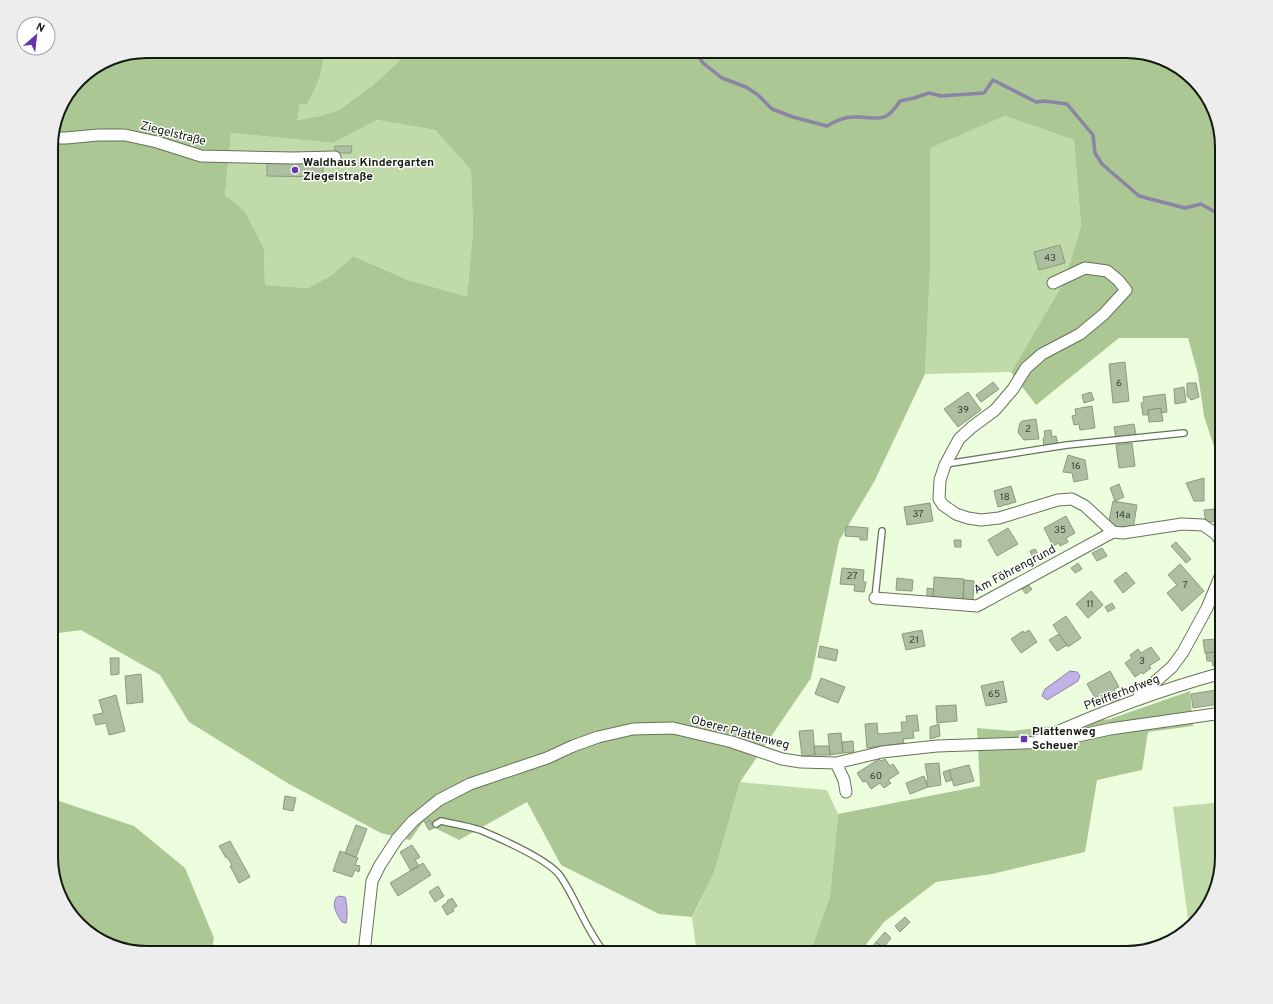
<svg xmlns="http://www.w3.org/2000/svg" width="1273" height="1004" font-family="Overpass,sans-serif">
<rect width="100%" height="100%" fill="#edfedf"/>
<path fill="#c0daa9" d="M322,51H410L372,86L339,110L320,116L296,120L300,104L323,58Z
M1005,116L1074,140L1081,226L1064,282L1011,372L925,374L930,270L929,148Z
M377,120L435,130L471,170L473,231L467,298L408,280L355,256L332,275L308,288L265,285L264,249L225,195L231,133L333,143Z
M740,782L827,790L838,814L830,896L810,953H709L696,947L692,918L715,870Z
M1222,802V857L1217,888L1198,920L1189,927L1173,807Z"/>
<path fill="#abc793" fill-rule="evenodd" d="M147,51H322C326,69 315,88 307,104H300L297,120L320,116L339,110L372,86L410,51H1126L1163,58L1189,75L1212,105L1222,147V461L1219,462L1204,416L1198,374L1188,338H1119L1036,405L1011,372L1064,282L1081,226L1074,140L1005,116L930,148V270L925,374L874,482L839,541L811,678L740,782L715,870L692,917L659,914L561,865L527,802L459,840L423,822L410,840L381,833L289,784L189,722L160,675L81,630L51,634V140L61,105L83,75L110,58ZM377,120L435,130L471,170L473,231L467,297L408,280L354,256L332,275L308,288L265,285L264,249L245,212L225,195L231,133L333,143Z
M1190,691L1193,726L1148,732L1142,770L1097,780L1085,852L992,874L936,882L884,922L859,953H810L830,896L838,814L980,786L977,728L1012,731L1110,719Z
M51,787L56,800L134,826L185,868L214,938L211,953H147L110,946L84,929L61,900L51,863Z"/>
<path fill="#c0b1e7" stroke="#8c84a6" d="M1070,671L1077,672L1080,676L1078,681L1047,700L1042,696L1045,689Z
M338,896L345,897C347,902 348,918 346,923L342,922C337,915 330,903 338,896Z"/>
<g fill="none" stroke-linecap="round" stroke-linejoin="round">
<path stroke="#8c84a6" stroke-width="3.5" d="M150,51L160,57L166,55L169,51
M207,51V54L210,57C213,56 216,54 220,54C231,52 238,61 248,51
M695,51L703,63L722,78L746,87L758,95L772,109L793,117L827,126C835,121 844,117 854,117C878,116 884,126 900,101L914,98L929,93L941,96L984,93L993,80L1036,102L1045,101L1067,104L1093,135L1095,153L1102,164L1139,196L1185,208L1201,204L1222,216"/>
</g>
<path fill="#aebea0" stroke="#8b9b7e" d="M335,146H352L351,153H335Z
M267,163L323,164V177L267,176Z
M1060,245L1065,263L1039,270L1034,252Z
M1125,362L1129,401L1113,403L1109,364Z
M993,382L999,389L981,402L976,395Z
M1187,383H1196L1199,397L1191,400L1187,396Z
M1184,387L1186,402L1175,404L1174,389Z
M968,392L981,410L958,427L944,409Z
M1091,392L1094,400L1084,403L1082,395Z
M1165,394L1167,412L1161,413V408L1148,410V415H1143L1141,403L1144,402L1143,397Z
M1092,406L1095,428L1080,430L1079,424L1074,425L1072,416L1076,415L1075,409Z
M1161,408L1163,421L1149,422L1148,410Z
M1036,419L1039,439L1024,440L1019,434L1018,431L1020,423L1022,421Z
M1134,424L1136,435L1116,438L1114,427Z
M1051,430L1052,437L1056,436L1058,445L1044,447L1043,438L1045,437L1044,431Z
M1132,443L1135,466L1119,468L1116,445Z
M1068,455L1085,460L1088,479L1074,482L1072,473L1063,472Z
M1204,478V501H1194L1186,483Z
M1119,484L1124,497L1115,501L1110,488Z
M1011,486L1016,502L998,507L994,491Z
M1113,501L1137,505L1133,529L1108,525Z
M930,503L933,521L907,525L904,507Z
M1214,509L1215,521L1206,523L1204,510Z
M1066,516L1075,533L1066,538L1068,542L1060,546L1059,543L1053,546L1044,528Z
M846,526L868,528L867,540H860V537L845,536Z
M1008,528L1018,544L997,556L988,540Z
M954,540H961V547H955Z
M1176,542L1191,559L1186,563L1171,546Z
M1102,548L1107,556L1097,561L1092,553Z
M1035,549L1040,557L1034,560L1030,551Z
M1078,563L1082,569L1075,573L1071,568Z
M1180,564L1204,591L1182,611L1167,593L1177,585L1168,575Z
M842,568L864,570L863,582H866L864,592L854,591L855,585L840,584Z
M1126,572L1135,583L1123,593L1114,581Z
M934,577L964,579L963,599L933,598Z
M897,578L913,580L912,591L896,590Z
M964,580L974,581L973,600L963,599Z
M1027,583L1032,589L1026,594L1021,588Z
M927,588L934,589L933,598L927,599Z
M1091,591L1103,605L1088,618L1076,604Z
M1112,603L1115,608L1108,612L1105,607Z
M1066,616L1081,638L1068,647L1053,625Z
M1216,629H1222V648H1218Z
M922,630L925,646L906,650L902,634Z
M1029,630L1037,642L1021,653L1011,639L1023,631L1024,633Z
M1059,634L1067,645L1057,651L1049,640Z
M1217,639L1218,648H1222V651L1205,653L1203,640Z
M820,646L838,650L836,661L818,657Z
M1151,647L1160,659L1149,666L1151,668L1143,674L1142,672L1135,677L1125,663L1132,658L1130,655L1138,649L1141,653Z
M1222,651V665L1213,666L1212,661H1207L1206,653Z
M110,658H119V674L111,675Z
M1110,671L1119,687L1114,689L1120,700L1112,704L1110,699L1099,705L1087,684Z
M141,674L143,702L127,704L125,676Z
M821,678L845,687L838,703L815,694Z
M1003,681L1007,702L986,706L981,686Z
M1216,690L1219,704L1193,708L1191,694Z
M116,695L125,731L109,735L106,723L96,725L93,715L103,713L99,700Z
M956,705L957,721L937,723L936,706Z
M917,715L919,731H913L914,738L903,739L904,743L867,748L865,724L877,723L878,734L902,732L901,722H907L906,716Z
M939,724L940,736L930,739V727Z
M813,730L815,755L802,756L799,731Z
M841,733L843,753L830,755L828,734Z
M853,741L854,752L843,753L842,742Z
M814,746H829L830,755H815Z
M879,759L881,761L885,759L890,766L893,764L899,773L888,780L891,783L884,788L880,783L871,789L866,781L863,782L857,773Z
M939,763L941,785L928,787L926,781H928L925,764Z
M969,765L974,781L954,786L949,770Z
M949,770L952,780L946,782L943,772Z
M924,776L928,787L910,794L906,783Z
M285,796L296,798L293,811L283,809Z
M430,820L432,825L434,824L436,827L429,830L425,823Z
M356,825L367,829L356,857L345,853Z
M230,841L250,877L239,883L230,866L232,865L227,857L226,858L219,846Z
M412,845L420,857L415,860L419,866L411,871L400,852Z
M340,851L358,858L355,865L360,866L359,872L355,870L352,877L333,871Z
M423,863L431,875L398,896L390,883Z
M438,886L444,896L435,902L429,892Z
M452,898L457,906L453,909L454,911L447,915L442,906L448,902L447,901Z
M905,917L910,922L900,932L895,926Z
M885,932L891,938L883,948L876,942Z
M876,942L883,948L878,953H867Z"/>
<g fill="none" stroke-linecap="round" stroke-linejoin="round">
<g stroke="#657358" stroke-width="8">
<path id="lane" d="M946,464L1067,445L1184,433
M875,598L882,531
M436,824L441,821C454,824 467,826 480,830C499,838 550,860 561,877C577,901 586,930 605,953"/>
</g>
<g stroke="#657358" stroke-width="13">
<path id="street" d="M52,138H66L98,135H125L157,142L201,156L293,158L335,157
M1053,283L1085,268L1107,271L1118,280L1126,290L1104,314L1080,334L1042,354L1026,368L1013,389L995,410L972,427L959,439L945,465L940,480L939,499L943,505L956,514L968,518L981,520L999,518L1058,500L1072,499L1085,506L1113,532L1123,533L1182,524L1203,525L1216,534L1222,543
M875,598L977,606L1113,532
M1139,696L1172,667L1183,652L1207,608L1222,572
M1039,740C1098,713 1160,690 1222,673
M836,763L844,780L846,792
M364,953L372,881L380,865L397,839L413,821L439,800L470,784L547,758L573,746L598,737L633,729L673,728L732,742L782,759L801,762L836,763L882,752L937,746L1050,742L1110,729L1222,713"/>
</g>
<use href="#lane" stroke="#fff" stroke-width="5.5"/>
<use href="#street" stroke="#fff" stroke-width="11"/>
</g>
<g fill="#6736ae" stroke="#fff" stroke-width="1.5">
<circle cx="295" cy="170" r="4"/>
<rect x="1020" y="735" width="8" height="8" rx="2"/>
</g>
<g text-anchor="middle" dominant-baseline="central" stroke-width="3" stroke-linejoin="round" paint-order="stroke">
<g font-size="10" fill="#3a4333">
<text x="1050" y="258">43</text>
<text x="1119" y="383">6</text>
<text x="963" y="410">39</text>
<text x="1028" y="429">2</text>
<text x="1076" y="466">16</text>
<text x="1005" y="497">18</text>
<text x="918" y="514">37</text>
<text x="1123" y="515">14a</text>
<text x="1060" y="530">35</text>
<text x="852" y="576">27</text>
<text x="1185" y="585">7</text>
<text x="1090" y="604">11</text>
<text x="914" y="640">21</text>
<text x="1142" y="661">3</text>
<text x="994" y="694">65</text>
<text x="876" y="776">60</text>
</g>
<g font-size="12" fill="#141a0f" stroke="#fff">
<text transform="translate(173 134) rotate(14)">Ziegelstraße</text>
<text transform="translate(1015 570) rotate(-28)">Am Föhrengrund</text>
<text transform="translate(1122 693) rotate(-21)">Pfeifferhofweg</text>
<text transform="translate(740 733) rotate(15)">Oberer Plattenweg</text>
</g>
<g font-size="12" font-weight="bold" fill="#141a0f" stroke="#fff" text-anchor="start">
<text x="303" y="163">Waldhaus Kindergarten<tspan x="303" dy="14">Ziegelstraße</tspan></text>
<text x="1032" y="732">Plattenweg<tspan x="1032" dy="14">Scheuer</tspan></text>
</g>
</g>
<path d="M0 0H1273V1004H0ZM147 58H1126A89 89 0 0 1 1215 147V857A89 89 0 0 1 1126 946H147A89 89 0 0 1 58 857V147A89 89 0 0 1 147 58Z" fill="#ecedec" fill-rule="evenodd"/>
<path fill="none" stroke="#141a0f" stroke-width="2" d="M147 58H1126A89 89 0 0 1 1215 147V857A89 89 0 0 1 1126 946H147A89 89 0 0 1 58 857V147A89 89 0 0 1 147 58Z"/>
<g transform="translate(36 36) rotate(28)"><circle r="19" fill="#ffffff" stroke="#a1a39f"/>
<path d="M0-3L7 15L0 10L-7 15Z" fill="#6736ae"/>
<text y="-6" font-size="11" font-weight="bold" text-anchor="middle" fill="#141a0f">N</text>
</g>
</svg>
